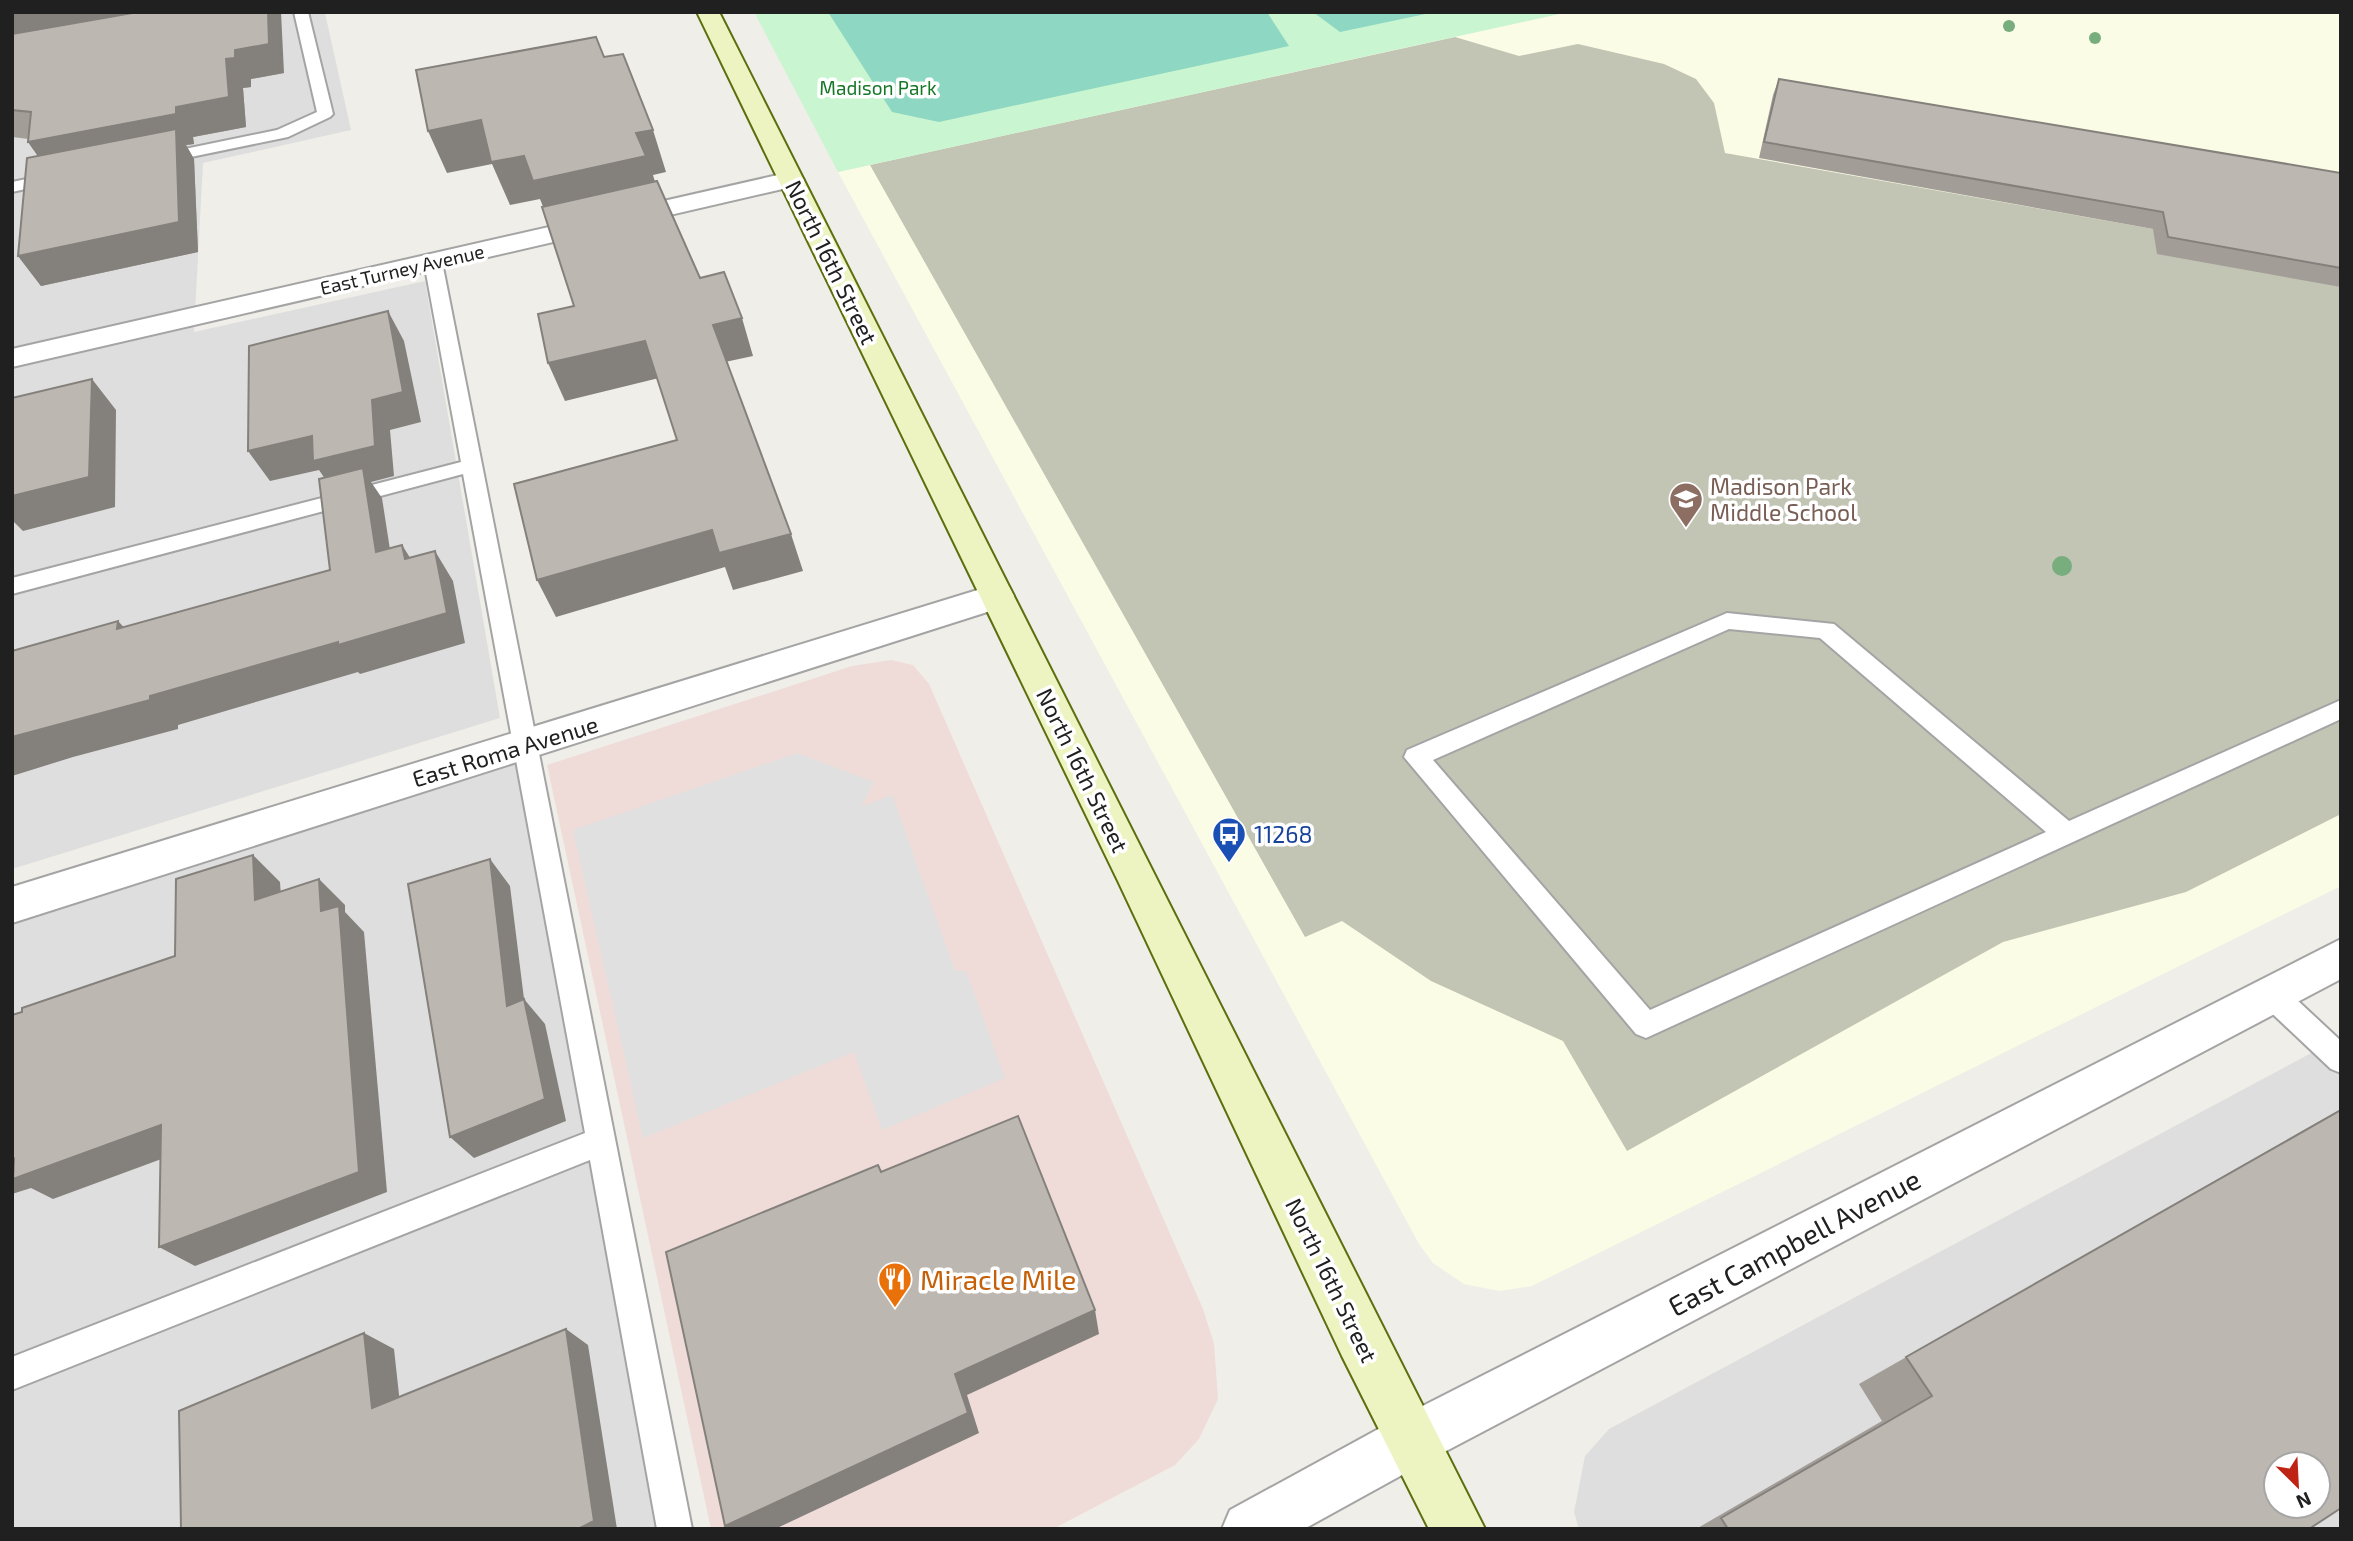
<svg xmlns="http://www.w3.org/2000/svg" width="2353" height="1541" font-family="'Exo 2',sans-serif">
<rect width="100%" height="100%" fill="#f0eee8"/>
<path fill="#dedede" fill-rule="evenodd" d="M12,12H330L325,13L351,130L203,163L194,332L425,281L500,718L12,869Z
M525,744L675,1529H12V905Z
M2341,1037V1529H1579L1574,1512L1585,1456L1609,1429ZM2276,1464H2318V1506H2276Z"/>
<path fill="#efdcd9" d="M891,660L913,665L929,684L1203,1309L1214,1344L1218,1399L1199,1439L1175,1465L1053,1529H711L547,765L852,666Z"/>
<path fill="#fafce5" d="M1568,12H2341V886L1532,1286L1499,1291L1464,1284L1433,1263L1419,1244L838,172Z"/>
<path fill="#c2c4b4" d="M1455,37L1519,56L1578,44L1664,64L1696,79L1714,103L1725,153L2153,229L2341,287V814L2186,892L2003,942L1627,1151L1563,1041L1431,981L1342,921L1305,937L870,165Z"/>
<path fill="#caf5d1" d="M754,12H1568L838,172Z"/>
<path fill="#8ed7c2" d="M828,12H1267L1289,46L939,122L892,112Z
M1313,12H1435L1340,32Z"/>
<path fill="#e0e0e0" d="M797,753L874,782L861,807L892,795L955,971H966L1005,1078L882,1130L854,1052L643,1138L573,830Z"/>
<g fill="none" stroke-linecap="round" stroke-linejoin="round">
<g stroke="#a4a4a4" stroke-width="4">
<path id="service" d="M294,12H308L333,114L330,117L288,137L157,164L151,162L149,159L151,156L277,130L317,112Z
M56,173L64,178L62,181L12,192V182Z
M433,257L442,262L692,1529H657L590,1160L12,1390V1357L585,1133L463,474L12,594V578L461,462L424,262Z
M1727,613L1834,624L2069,821L2341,700V719L1646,1038L1636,1034L1404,757L1407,750ZM1729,629L1820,638L2046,832L1650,1010L1433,760Z
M2271,982L2281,985L2341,1041V1073L2331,1069L2261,1003L2257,994L2261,985Z"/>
</g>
<g stroke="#a4a4a4" stroke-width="4">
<path id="minor" d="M791,172L800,175L804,180L800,185L12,367V349Z
M997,584L1009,587L1014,596L1009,605L12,923V887Z"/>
</g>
<g stroke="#a4a4a4" stroke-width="4">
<path id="tertiary" d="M2341,939V979L1431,1459L1304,1529H1222L1230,1510L1393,1421Z"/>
</g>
<g stroke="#5c6f0f" stroke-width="4">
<path id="secondary" d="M697,12H719L1485,1529H1429L1342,1356L1118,881Z"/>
</g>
<use href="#service" fill="#fff" fill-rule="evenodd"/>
<use href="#minor" fill="#fff" fill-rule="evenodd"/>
<use href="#tertiary" fill="#fff" fill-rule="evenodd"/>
<use href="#secondary" fill="#edf4c2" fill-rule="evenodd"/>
</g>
<g fill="#78ad7e">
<circle cx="2009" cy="26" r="6"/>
<circle cx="2095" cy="38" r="6"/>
<circle cx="2062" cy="566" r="10"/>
</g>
<path fill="#a39d98" d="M12,12L284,73L251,79V87L243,88L246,127L193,137L194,144L186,145L194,159L198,252L41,286L18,256L38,156L28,142L29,139L12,137Z
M1779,79L2341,173V287L2157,254L2153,229L1759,158L1773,95Z
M2341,1109L2309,1529H1696L1882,1421L1859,1384Z"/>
<path fill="#84807c" d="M26,12H208L12,46V15Z
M268,12H281L284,73L251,79V87L243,88L246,127L193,137L194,144L186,145L194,159L198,252L41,286L18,256L49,172L28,142L176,107L226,59Z
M481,120L636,133L653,130L666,172L653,175L660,199L550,224L540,199L510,205L492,164L447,173L428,131Z
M388,311L404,341L421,422L390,430L394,476L371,482L382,498L395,582L319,470L270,481L248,451L372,400Z
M742,318L753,356L725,362L713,325Z
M645,341L659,378L565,401L548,363Z
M92,379L116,410L115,507L23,531L12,520V496Z
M712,530L791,534L803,571L733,590L725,567L556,617L537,580Z
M402,545L421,575L405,559Z
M435,551L453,581L465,643L360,674L358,672L178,725V729L73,757L12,776V737L150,696Z
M118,621L145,650L117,629Z
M253,855L280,882L283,926L255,900Z
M490,859L510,886L524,999L545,1024L566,1121L474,1158L450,1137L507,1006Z
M319,879L345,905V912L364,932L387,1192L195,1266L159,1247L321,911Z
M161,1125L194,1147L53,1199L31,1188L12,1194V1160Z
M1095,1310L1099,1334L967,1395L979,1433L775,1529H729L725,1526L955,1374Z
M566,1329L588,1345L617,1529H578Z
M364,1333L394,1349L402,1422L372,1408Z"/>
<path fill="#bdb7b1" stroke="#84807c" stroke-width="2" fill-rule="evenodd" d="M12,12H26L12,15Z
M138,12H268L269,44L235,50V58L226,59L229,97L176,107V114L28,142L31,112L12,110V34Z
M596,37L604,57L623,54L653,130L636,133L646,156L533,181L524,156L491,162L481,120L428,131L416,70Z
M1779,79L2341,173V268L2168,237L2163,212L1764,142Z
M176,129L179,222L18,256L27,158Z
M657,181L700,278L724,272L742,318L713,325L791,534L719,553L712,530L537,580L514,484L677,440L645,341L548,363L538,314L574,306L542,207Z
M388,311L403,392L372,400L375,446L313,461L312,436L248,451L249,346Z
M92,379L89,477L12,496V398Z
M363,468L376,552L402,545L405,559L435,551L447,613L338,645V642L150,696V700L12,737V651L118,621L117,629L330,570L319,479Z
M253,855L255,900L319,879L321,911L339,906L359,1172L159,1247L161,1125L13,1179L14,1159L12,1160V1015L22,1012V1008L175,956L176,879Z
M490,859L507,1006L524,999L545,1099L450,1137L408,884Z
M2341,1110V1508L2309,1529H1728L1721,1518L1932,1396L1906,1357ZM2276,1464H2318V1506H2276Z
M1018,1116L1095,1310L955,1374L968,1413L725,1526L666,1252L878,1165L881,1172Z
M566,1329L594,1521L578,1529H181L179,1411L364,1333L372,1408Z"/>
<defs>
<g id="school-pin" transform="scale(1.75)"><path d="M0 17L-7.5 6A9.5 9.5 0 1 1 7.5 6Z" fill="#8d6e63" stroke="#fff"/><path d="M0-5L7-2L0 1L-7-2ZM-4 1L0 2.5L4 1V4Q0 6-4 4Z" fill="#fff"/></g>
<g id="bus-pin" transform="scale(1.75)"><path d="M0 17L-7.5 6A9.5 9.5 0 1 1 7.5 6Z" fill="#1a4fb4" stroke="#fff"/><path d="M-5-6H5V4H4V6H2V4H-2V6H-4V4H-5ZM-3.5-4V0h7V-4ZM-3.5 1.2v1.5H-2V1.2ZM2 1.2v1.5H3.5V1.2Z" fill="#fff"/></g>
<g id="restaurant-pin" transform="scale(1.75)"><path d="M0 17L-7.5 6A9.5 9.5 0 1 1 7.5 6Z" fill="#e8710a" stroke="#fff"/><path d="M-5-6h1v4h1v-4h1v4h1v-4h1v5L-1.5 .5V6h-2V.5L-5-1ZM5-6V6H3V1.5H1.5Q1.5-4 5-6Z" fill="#fff"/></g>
</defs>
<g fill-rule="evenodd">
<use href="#school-pin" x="1686" y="499"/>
<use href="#bus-pin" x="1229" y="834"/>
<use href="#restaurant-pin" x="895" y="1279"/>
</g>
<g text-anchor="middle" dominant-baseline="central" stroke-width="7" stroke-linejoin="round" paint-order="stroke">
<g font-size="19" fill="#167727" stroke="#fff">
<text x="878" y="87">Madison Park</text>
</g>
<g font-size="19" fill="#202020" stroke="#fff">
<text transform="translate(402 269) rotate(-13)">East Turney Avenue</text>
</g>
<g font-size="23" fill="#202020" stroke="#fff">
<text transform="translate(832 262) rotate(64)">North 16th Street</text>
<text transform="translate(505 751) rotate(-17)">East Roma Avenue</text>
<text transform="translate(1083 770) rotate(64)">North 16th Street</text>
<text transform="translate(1332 1280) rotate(64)">North 16th Street</text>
</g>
<g font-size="23" fill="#785e54" stroke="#fff" text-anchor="start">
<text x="1710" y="486">Madison Park<tspan x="1710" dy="26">Middle School</tspan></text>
</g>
<g font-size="23" fill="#164399" stroke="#fff" text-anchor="start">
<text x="1254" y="834">11268</text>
</g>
<g font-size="28" fill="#202020" stroke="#fff">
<text transform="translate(1794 1242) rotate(-28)">East Campbell Avenue</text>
</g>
<g font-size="28" fill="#c56008" stroke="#fff" text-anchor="start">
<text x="920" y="1279">Miracle Mile</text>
</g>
</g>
<rect width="2353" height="1541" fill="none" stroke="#202020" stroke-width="28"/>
<g transform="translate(2297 1485) rotate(156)"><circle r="33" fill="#ffffff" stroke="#a6a6a6" stroke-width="2"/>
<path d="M0-5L12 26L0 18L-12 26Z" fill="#be2313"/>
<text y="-10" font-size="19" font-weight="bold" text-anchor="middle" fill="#202020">N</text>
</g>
</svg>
